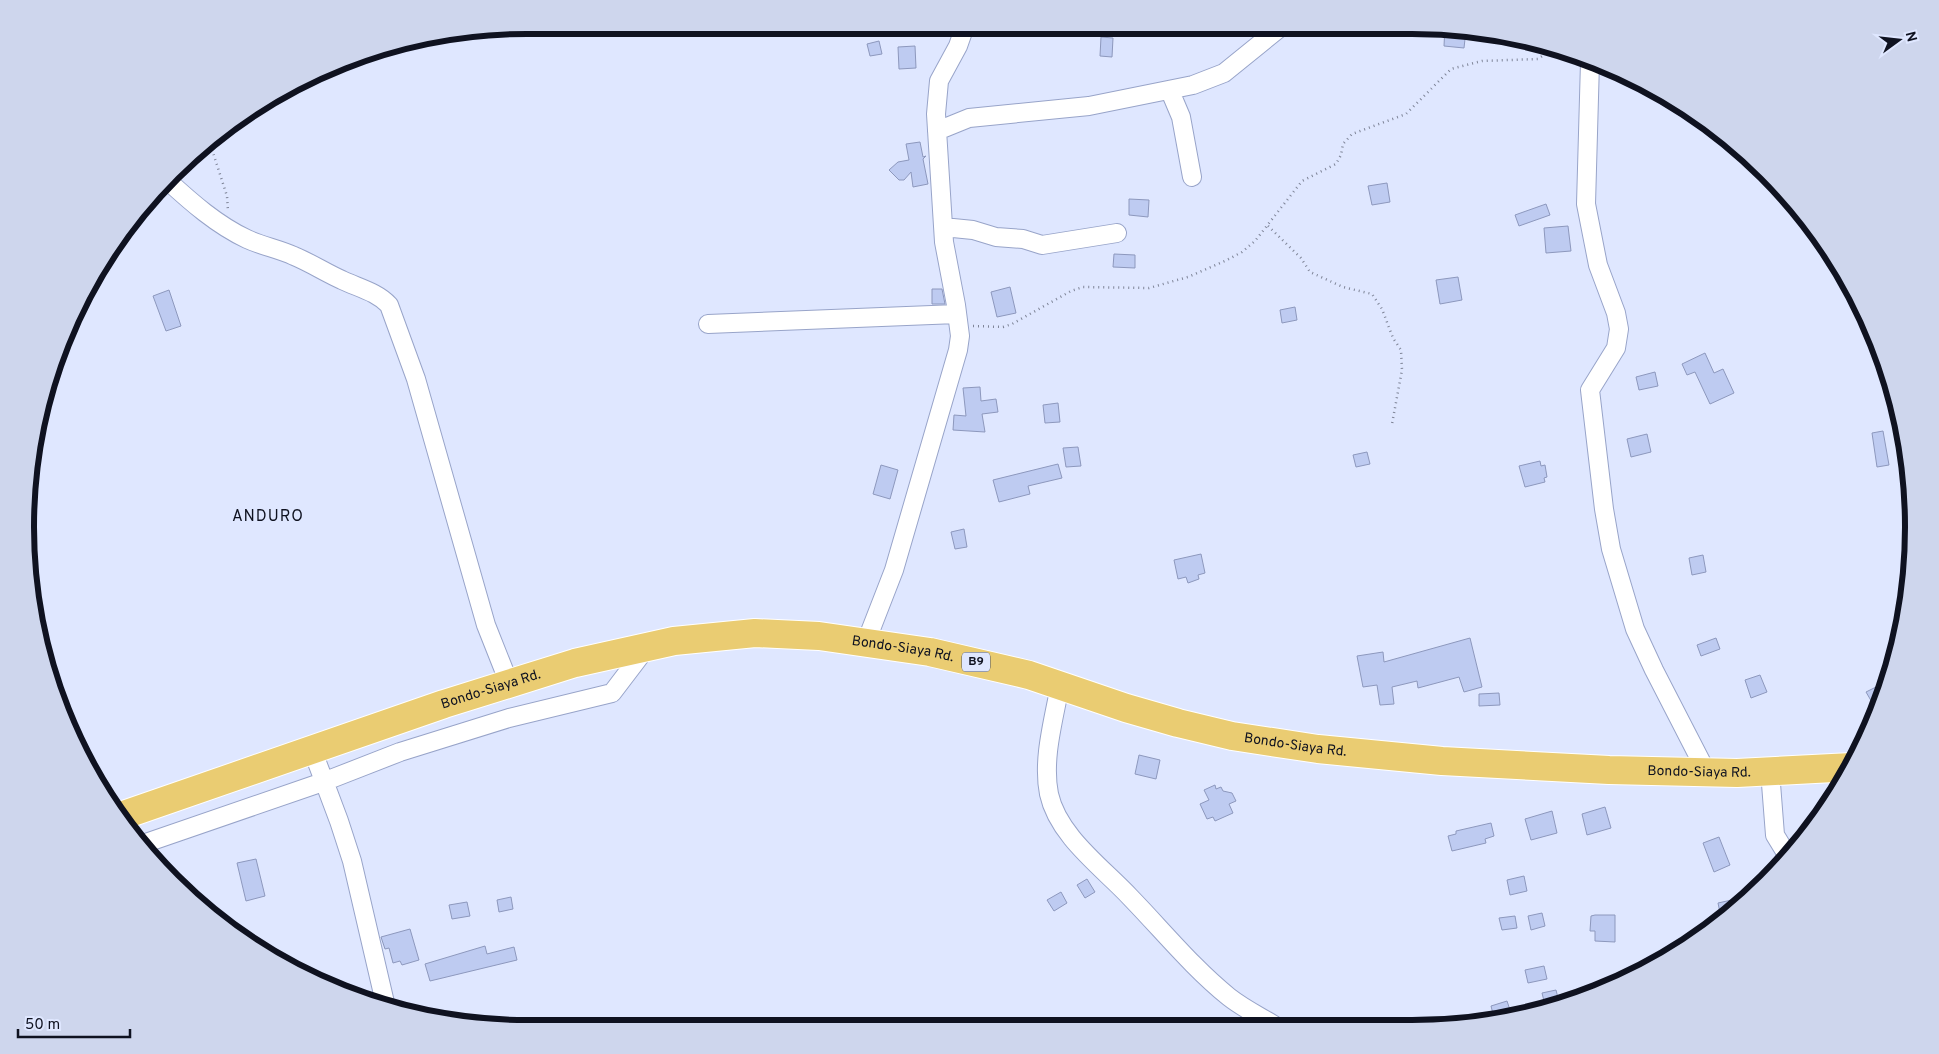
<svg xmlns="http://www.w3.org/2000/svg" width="1939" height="1054" font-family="Overpass,sans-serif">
<rect width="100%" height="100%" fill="#dfe7ff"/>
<path fill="#becbf1" stroke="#8d98bd" d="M1445,26L1466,30L1464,48L1444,46Z
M1101,37L1113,38L1112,57L1100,56Z
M879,41L882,54L870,56L867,44Z
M915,46L916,68L899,69L898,47Z
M920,142L923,157L926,156L923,159L928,184L913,187L911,172L904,180H899L889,170L898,162L909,160L906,144Z
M1387,183L1390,202L1372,205L1368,186Z
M1129,199L1149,200L1148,217L1129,215Z
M1546,204L1550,215L1519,226L1515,215Z
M1568,226L1571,251L1546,253L1544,228Z
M1114,254L1135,255V268L1113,267Z
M1458,277L1462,300L1440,304L1436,280Z
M1010,287L1016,313L997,317L991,292Z
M932,289H942L945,304H932Z
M169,290L181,326L166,331L153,296Z
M1295,307L1297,320L1282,323L1280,310Z
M1705,353L1714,373L1723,369L1734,393L1710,404L1695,372L1687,375L1682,364Z
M1655,372L1658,386L1639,390L1636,377Z
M980,387L981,401L996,399L998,412L982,414L985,432L953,430L954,415L966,416L963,388Z
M1058,403L1060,422L1045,423L1043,405Z
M1883,431L1889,465L1877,467L1872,433Z
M1647,434L1651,452L1631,457L1627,439Z
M1078,447L1081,466L1066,467L1063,448Z
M1367,452L1370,464L1356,467L1353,455Z
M1540,461L1541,466L1545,465L1547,477L1544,478L1545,482L1525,487L1519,466Z
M1058,464L1062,478L1028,486L1030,494L999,502L993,480Z
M881,465L898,470L890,499L873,494Z
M964,529L967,547L955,549L951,532Z
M1201,554L1205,573L1198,575L1199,579L1188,583L1186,577L1178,579L1174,560Z
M1703,555L1706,572L1692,575L1689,558Z
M1470,638L1482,687L1464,692L1459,677L1418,688L1417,681L1392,687L1394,704L1380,705L1377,685L1363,687L1357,656L1383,652L1384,662Z
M1716,638L1720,649L1701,656L1697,645Z
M1760,675L1767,692L1751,698L1745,680Z
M1880,685L1885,694L1883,699L1873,704L1866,692Z
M1499,693L1500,705L1479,706V694Z
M1139,755L1160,760L1156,779L1135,774Z
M1215,785L1216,789L1221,787L1223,791L1232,793L1236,801L1229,804L1233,813L1215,821L1213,817L1207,819L1200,804L1209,800L1204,790Z
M1605,807L1611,828L1587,835L1582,814Z
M1552,811L1557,833L1531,840L1525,819Z
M1491,823L1494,836L1485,839L1486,843L1452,851L1448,836L1456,834V831Z
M1719,837L1730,865L1714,872L1703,843Z
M256,859L265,896L246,901L237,863Z
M1524,876L1527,891L1510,895L1507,880Z
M1087,879L1095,892L1085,898L1077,885Z
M1061,892L1067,903L1054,911L1047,900Z
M511,897L513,909L499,912L497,900Z
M1745,897L1728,912L1721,918L1718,903Z
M467,902L470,916L452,919L449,905Z
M1542,913L1545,926L1531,930L1528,916Z
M1595,915H1615V942L1595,941V931H1590L1591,916Z
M1515,916L1517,928L1502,930L1499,918Z
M410,929L419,960L402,965L400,961L393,963L389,948L385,949L381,937Z
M485,946L487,954L514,947L517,960L430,981L425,964Z
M1544,966L1547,979L1528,983L1525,970Z
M1556,990L1559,1002L1545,1005L1542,993Z
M1507,1001L1511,1013L1494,1018L1491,1006Z"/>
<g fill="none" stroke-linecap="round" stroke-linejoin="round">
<g stroke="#98a4c9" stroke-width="20">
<path id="street" d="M1590,62L1586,204L1598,265L1616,313L1619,329L1616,348L1590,390L1604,509L1611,549L1635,629L1654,670L1707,773
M1170,91L1181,117L1192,177
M937,131L969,118L1089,106L1193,85L1224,73L1282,26
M167,180C191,202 217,225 247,239C262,246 279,249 294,256C311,263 326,273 342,280C359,288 377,292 389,305L416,379L486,625L509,683
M943,227L973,230L996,237L1023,239L1042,245L1117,233
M708,324L957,314
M866,642L894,570L958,350L960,336L956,305L944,242L936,114L939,81L958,46L965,26
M1060,685C1054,719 1042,759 1049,794C1058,836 1103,868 1130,897C1163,931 1193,968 1229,997C1243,1008 1259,1016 1274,1025
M312,749L339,821L352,861L386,1007
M1770,771L1775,835L1789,858
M140,845L323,782L400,752L509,718L612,693L647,647"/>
</g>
<g stroke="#fff" stroke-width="30">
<g id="highway">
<path id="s1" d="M118,817L444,704L575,663L674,641L755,633L819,636L930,652L1029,675L1126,708L1178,723L1232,736L1318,749L1442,761L1609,770L1737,773L1852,767"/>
</g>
</g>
<path stroke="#7f8598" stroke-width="2.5" stroke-dasharray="1 4" stroke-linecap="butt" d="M209,140L227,196L228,211
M1268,226L1301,258L1310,272L1343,287L1372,294L1382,309L1393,338L1401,350L1402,370L1392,424
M973,326L1003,327L1012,324L1071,291L1083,287L1149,288L1188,277L1227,260L1242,252L1255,241L1302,181L1336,164L1341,155L1343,144L1352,134L1406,114L1451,69L1482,61L1538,59L1555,47"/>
<use href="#street" stroke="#fff" stroke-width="18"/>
<use href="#highway" stroke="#eacc72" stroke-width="28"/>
</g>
<g text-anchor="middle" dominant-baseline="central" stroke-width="5" stroke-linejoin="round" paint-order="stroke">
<rect fill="#dfe7ff" stroke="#4d5263" stroke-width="1" x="962" y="652.5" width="28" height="19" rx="4"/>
<g font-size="12" font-weight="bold" fill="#0f1220">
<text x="976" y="662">B9</text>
</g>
<g font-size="14" fill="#0f1220" stroke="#dfe7ff">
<text stroke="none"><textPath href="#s1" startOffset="814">Bondo-Siaya Rd.</textPath></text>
<text stroke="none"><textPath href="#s1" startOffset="394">Bondo-Siaya Rd.</textPath></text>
<text stroke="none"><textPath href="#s1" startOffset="1219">Bondo-Siaya Rd.</textPath></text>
<text stroke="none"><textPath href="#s1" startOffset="1624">Bondo-Siaya Rd.</textPath></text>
</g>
<g font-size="16" letter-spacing="1" fill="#0f1220" stroke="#dfe7ff">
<text x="268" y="517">ANDURO</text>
</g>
</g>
<path d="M0 0H1939V1054H0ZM527 34H1412A493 493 0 0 1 1905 527V527A493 493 0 0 1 1412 1020H527A493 493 0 0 1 34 527V527A493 493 0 0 1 527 34Z" fill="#ced6ed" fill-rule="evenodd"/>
<path fill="none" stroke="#0f1220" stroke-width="6" d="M527 34H1412A493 493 0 0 1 1905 527V527A493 493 0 0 1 1412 1020H527A493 493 0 0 1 34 527V527A493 493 0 0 1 527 34Z"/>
<g transform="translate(1899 40) rotate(75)" stroke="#dfe7ff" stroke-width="4" paint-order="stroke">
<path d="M0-4L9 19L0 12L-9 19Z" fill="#0f1220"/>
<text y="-8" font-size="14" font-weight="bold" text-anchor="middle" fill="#0f1220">N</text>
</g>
<path d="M18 1029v8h112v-8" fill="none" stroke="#0f1220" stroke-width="2.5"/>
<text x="25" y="1029" font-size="15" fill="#0f1220" stroke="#dfe7ff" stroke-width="4" paint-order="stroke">50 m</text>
</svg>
